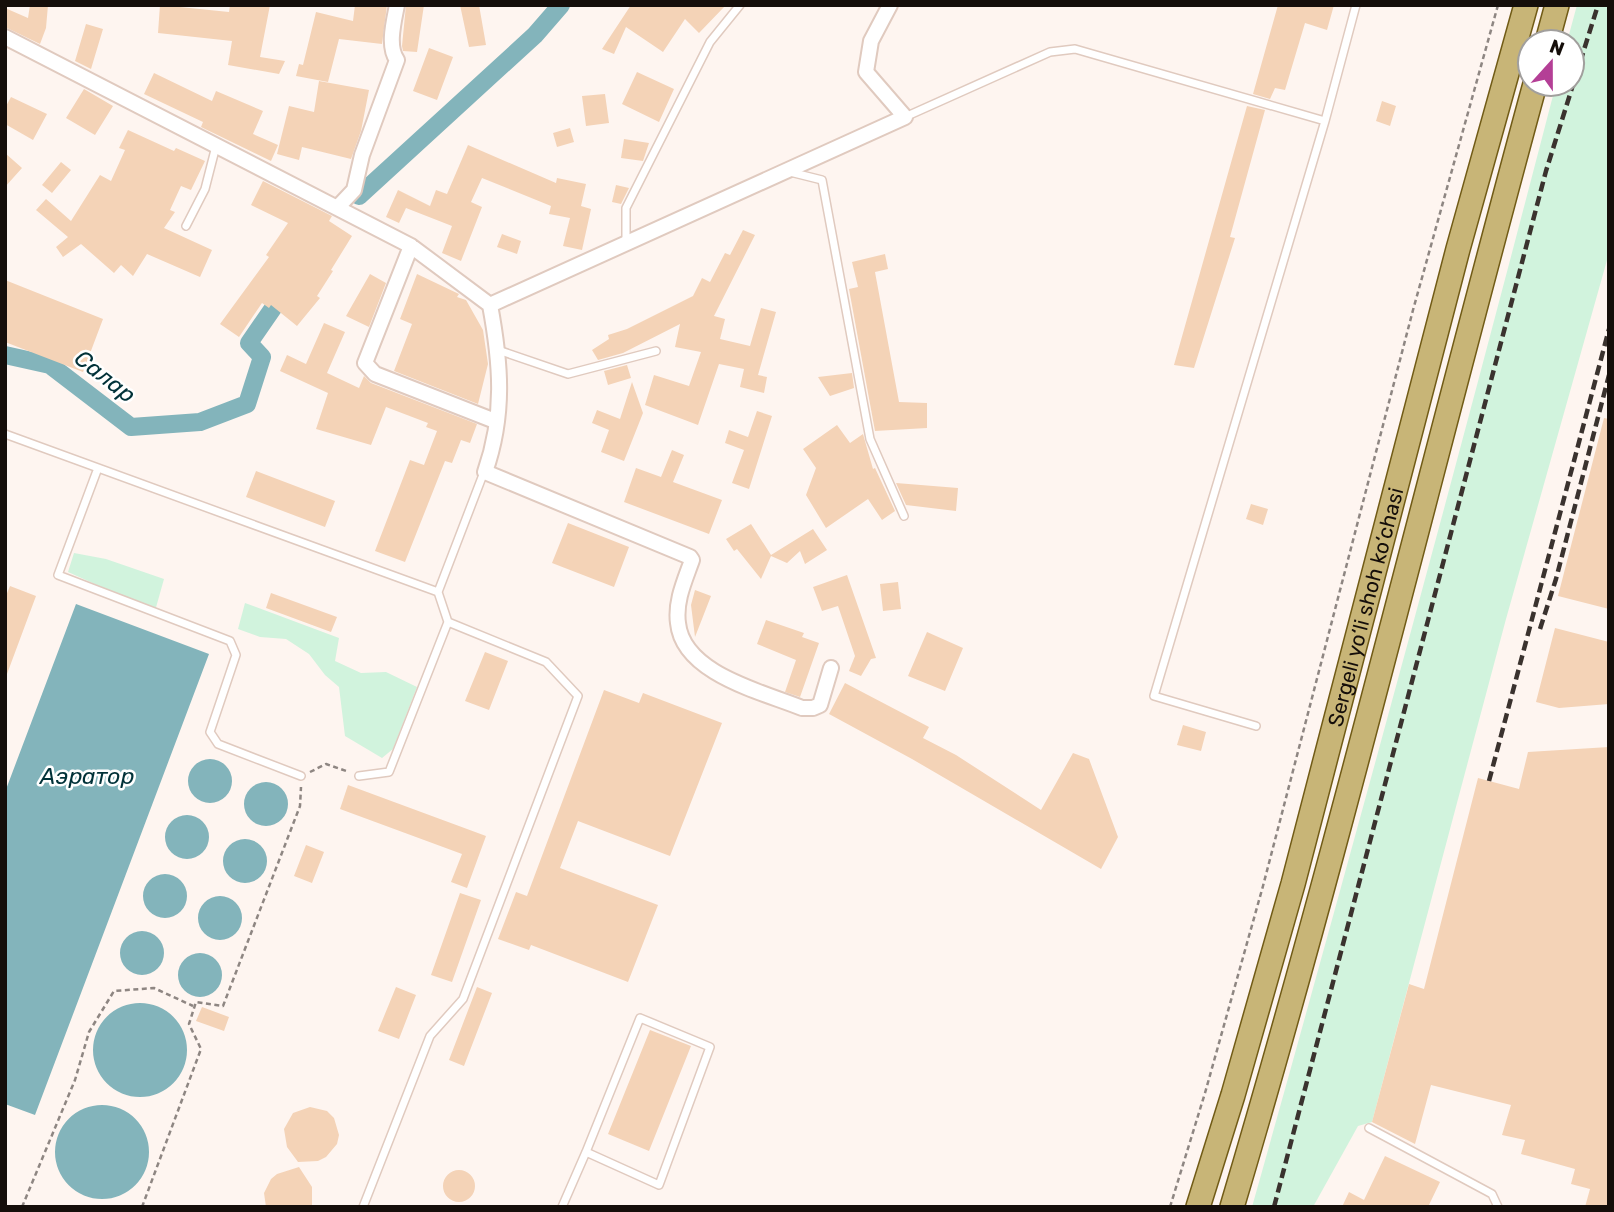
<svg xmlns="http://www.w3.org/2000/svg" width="1614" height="1212" font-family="Rubik,sans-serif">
<rect width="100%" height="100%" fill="#fef5f0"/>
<path fill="#d1f3dd" d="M1577,5H1609V253L1506,619L1372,1122L1358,1126L1313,1207H1252C1357,833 1459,459 1556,84H1572V42H1567Z
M74,553L106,559L164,579L155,611L68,572Z
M245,603L339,638L335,661L361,673L386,672L417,687L393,749L382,758L345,736L339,687L325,675L309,654L286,639L260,637L238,629Z"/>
<path fill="#83b4bb" d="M76,604L209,654L35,1115L5,1104V792Z
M188 781a22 22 0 1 1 44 0a22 22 0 1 1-44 0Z
M244 804a22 22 0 1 1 44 0a22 22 0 1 1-44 0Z
M165 837a22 22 0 1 1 44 0a22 22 0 1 1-44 0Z
M223 861a22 22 0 1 1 44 0a22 22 0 1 1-44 0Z
M143 896a22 22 0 1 1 44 0a22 22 0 1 1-44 0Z
M198 918a22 22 0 1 1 44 0a22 22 0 1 1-44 0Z
M120 953a22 22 0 1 1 44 0a22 22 0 1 1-44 0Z
M178 975a22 22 0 1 1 44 0a22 22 0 1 1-44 0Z
M93 1050a47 47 0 1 1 94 0a47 47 0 1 1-94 0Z
M55 1152a47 47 0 1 1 94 0a47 47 0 1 1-94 0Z"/>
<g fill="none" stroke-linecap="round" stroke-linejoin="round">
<path stroke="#83b4bb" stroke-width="18" d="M359,196L535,35L561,5
M5,355L50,365L131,427L200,422L247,404L262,357L249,343L287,288"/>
</g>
<path fill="#f4d3b7" d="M30,5H48L46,28L40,44L5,27V8L28,18Z
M160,5L229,12L230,5H270L260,57L285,61L279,74L228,65L232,41L158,33Z
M355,5H387L382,44L339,39L328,82L296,76L299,64L303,65L316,12L353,21Z
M406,5H424L417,52L403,51L402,46Z
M460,5H479L486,45L469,47Z
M631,5H726L699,33L685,19L663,52L626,27L614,54L602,49Z
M1278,5H1334L1327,30L1305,23L1285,90L1275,88L1270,99L1253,94Z
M86,24L103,29L91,69L75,61Z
M429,48L453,57L437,100L413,91Z
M637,72L674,89L659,122L622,104Z
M154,73L212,101L216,91L263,111L253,134L278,145L271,161L201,127L203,122L144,94Z
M319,81L369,90L361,131L351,159L302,147L299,160L277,154L289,106L314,112Z
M84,89L113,106L95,135L66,118Z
M605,94L609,123L586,126L582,96Z
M11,97L47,114L33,140L5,124V108Z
M1382,101L1396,106L1390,126L1376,121Z
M1247,106L1265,110L1230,237L1235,238L1194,368L1174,365Z
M570,128L574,142L557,147L553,133Z
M128,130L174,151L176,148L205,161L191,190L181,186L170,210L175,212L164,228L212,250L200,277L147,254L133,276L121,265L114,273L81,244L63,257L56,247L68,237L36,210L46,199L71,221L100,175L111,181L125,150L119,148Z
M624,139L649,143L643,161L621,158Z
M468,145L556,183L557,178L586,184L581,206L591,209L582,250L563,246L570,218L549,214L551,206L482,178L471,202L482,207L461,261L442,253L452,226L406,208L399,223L386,217L398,190L430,206L436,190L447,194Z
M5,153L22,168L5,187Z
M61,162L71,170L52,193L42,185Z
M263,181L332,216L329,221L352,236L331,270L333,271L317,296L320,298L297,326L271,305L269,308L262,303L239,337L220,324L269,257L266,255L288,223L251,205Z
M616,185L629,188L621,204L612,202Z
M743,230L755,235L714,316L725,319L720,339L750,346L761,308L776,312L758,375L767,377L764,393L740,387L744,369L719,364L698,425L645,405L654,375L689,386L701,352L675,347L680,324L623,353L598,360L592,350L609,339L608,335L627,329L693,296L702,278L710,282L725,253L730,255Z
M502,234L521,241L517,254L497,247Z
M885,254L888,269L875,272L899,402L927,403V428L875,431L849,289L858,287L852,262Z
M370,274L386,283L369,327L346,316Z
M417,274L459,294L457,297L466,300L483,330L488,364L478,404L394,371L412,324L400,319Z
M5,280L103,319L83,372L5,342Z
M324,323L345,332L327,373L359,388L364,376L371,383L477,424L470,443L461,440L452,463L445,461L405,562L375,551L410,460L424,465L437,431L426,427L428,423L386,407L371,445L316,429L328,393L280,371L287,355L306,364Z
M627,365L631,378L608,385L604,371Z
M852,373L854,388L830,396L818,377Z
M632,382L643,413L624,461L601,452L609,430L592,423L597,410L620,419Z
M757,411L772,416L749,489L732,483L744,450L725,443L729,430L748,437Z
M1604,418L1609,419V609L1558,596Z
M837,425L850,443L863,434L873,469L875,468L895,511L882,520L868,499L826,528L806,495L816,468L803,449Z
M672,450L684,455L673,482L722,500L709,534L624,502L636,468L661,477Z
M256,471L335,501L325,527L246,497Z
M896,483L958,488L956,511L906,505Z
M1251,504L1268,509L1263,525L1246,519Z
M568,523L629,547L614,587L552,563Z
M751,524L771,555L813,529L827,550L805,564L800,551L787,563L771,556L761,579L737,549L734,551L726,539Z
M847,575L876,658L871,659L861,676L849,671L855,656L838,606L822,611L813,587Z
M898,582L901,609L883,611L880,584Z
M10,586L36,596L7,674L5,598Z
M695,590L711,596L695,637L691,605Z
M271,593L337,617L331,632L266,608Z
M766,620L804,633L802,637L819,643L800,697L785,692L796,660L757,644Z
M1555,628L1609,642V704L1559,708L1536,702Z
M927,632L963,648L945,691L908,676Z
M485,652L508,661L489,710L465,701Z
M845,683L929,727L923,738L956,755L1041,810L1073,753L1089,759L1118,837L1101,869L912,759L829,714Z
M604,690L639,703L643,693L722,723L670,856L578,821L560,868L658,905L628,982L531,945L529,950L498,939L516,892L527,896Z
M1183,725L1206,732L1201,751L1177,745Z
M1609,747V1207H1585L1590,1189L1571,1184L1575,1169L1521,1154L1525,1140L1502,1135L1511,1105L1431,1085L1415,1144L1372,1122L1409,984L1424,989L1478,778L1519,789L1528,752Z
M348,785L486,836L467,888L451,882L462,854L340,809Z
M306,845L324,852L312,883L294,876Z
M460,893L481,900L452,982L431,975Z
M396,987L416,995L399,1039L378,1031Z
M477,987L492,993L464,1066L449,1060Z
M202,1007L229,1017L224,1031L196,1021Z
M650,1030L691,1046L649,1151L608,1134Z
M310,1107L327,1111L334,1118L339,1135L337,1144L326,1157L318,1161L298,1162L287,1147L284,1129L293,1113Z
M1385,1156L1440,1182L1428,1207H1379L1368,1202L1379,1207H1342L1349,1192L1364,1200Z
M299,1167L312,1187V1207H266L264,1193L271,1179L277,1174Z
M443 1186a16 16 0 1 1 32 0a16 16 0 1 1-32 0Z"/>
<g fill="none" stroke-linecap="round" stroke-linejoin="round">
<g stroke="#e0cabf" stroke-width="10">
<path id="lane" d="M905,117L1050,52L1075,49L1325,121
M790,172L822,180L870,439L904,516
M186,226L205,189L216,146
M626,243V208L710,42L740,5
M498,350L568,374L656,351
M5,434L438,592L484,472
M98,468L58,575L230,641L236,655L210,732L218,744L301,776
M1256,726L1154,696L1325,121L1356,5
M359,776L389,772L448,622
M1369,1128L1492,1194L1498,1207
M363,1207L430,1036L463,999L578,696L546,662L448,622L438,592
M562,1207L586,1152L640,1018L710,1047L659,1185L586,1152"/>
</g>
<g stroke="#e0cabf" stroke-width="18">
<path id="street" d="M5,37L411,246L490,305C501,364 505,415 485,472L690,557L692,560C685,580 675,601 678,623C683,674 763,692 802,708H813L820,705L831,668
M337,208L354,190L362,155L397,60C387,46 394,21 397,5
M411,246L365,363L375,374L495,421
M490,305L905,117L866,72L871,41L890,5"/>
</g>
<g stroke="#715b16" stroke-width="26">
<g id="primary">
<path d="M1547,42L1557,5"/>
<path id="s1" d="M1198,1207L1233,1095L1293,884L1458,249L1526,5"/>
<path d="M1232,1207C1343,835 1433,458 1535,84"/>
</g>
</g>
<path stroke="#8e8682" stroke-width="2.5" stroke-dasharray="5 3.5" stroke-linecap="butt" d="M310,772L326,764L349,772
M22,1207L75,1080L89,1032L114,991L154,988L193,1006
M142,1207L201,1049L189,1024L196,1002L223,1006L300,806L301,787
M1170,1207L1205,1093L1263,886L1413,310L1498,5"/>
<use href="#lane" stroke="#fff" stroke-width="7"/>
<use href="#street" stroke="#fff" stroke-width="14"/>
<use href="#primary" stroke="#c8b577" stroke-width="23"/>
<path stroke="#3a322e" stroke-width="4.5" stroke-dasharray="10 5" stroke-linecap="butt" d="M1540,629L1556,579L1609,375
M1489,781L1609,329
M1274,1207L1546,171L1598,5"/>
</g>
<g text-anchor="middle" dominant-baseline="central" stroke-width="5" stroke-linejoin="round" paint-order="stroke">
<g font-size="21" fill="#150e0a" stroke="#fff">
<text stroke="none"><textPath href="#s1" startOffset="623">Sergeli yo‘li shoh ko‘chasi</textPath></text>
</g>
<g font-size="23" font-style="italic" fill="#003138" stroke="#fff">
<text transform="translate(105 376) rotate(38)">Салар</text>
<text x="87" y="776">Аэратор</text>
</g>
</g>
<rect width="1614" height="1212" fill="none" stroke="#150e0a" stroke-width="14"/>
<g transform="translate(1551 63) rotate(21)"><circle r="33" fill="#ffffff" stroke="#a19f9d" stroke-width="2"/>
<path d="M0-5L12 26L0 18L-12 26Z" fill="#b43f96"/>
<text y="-10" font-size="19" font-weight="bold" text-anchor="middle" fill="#150e0a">N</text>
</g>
</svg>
